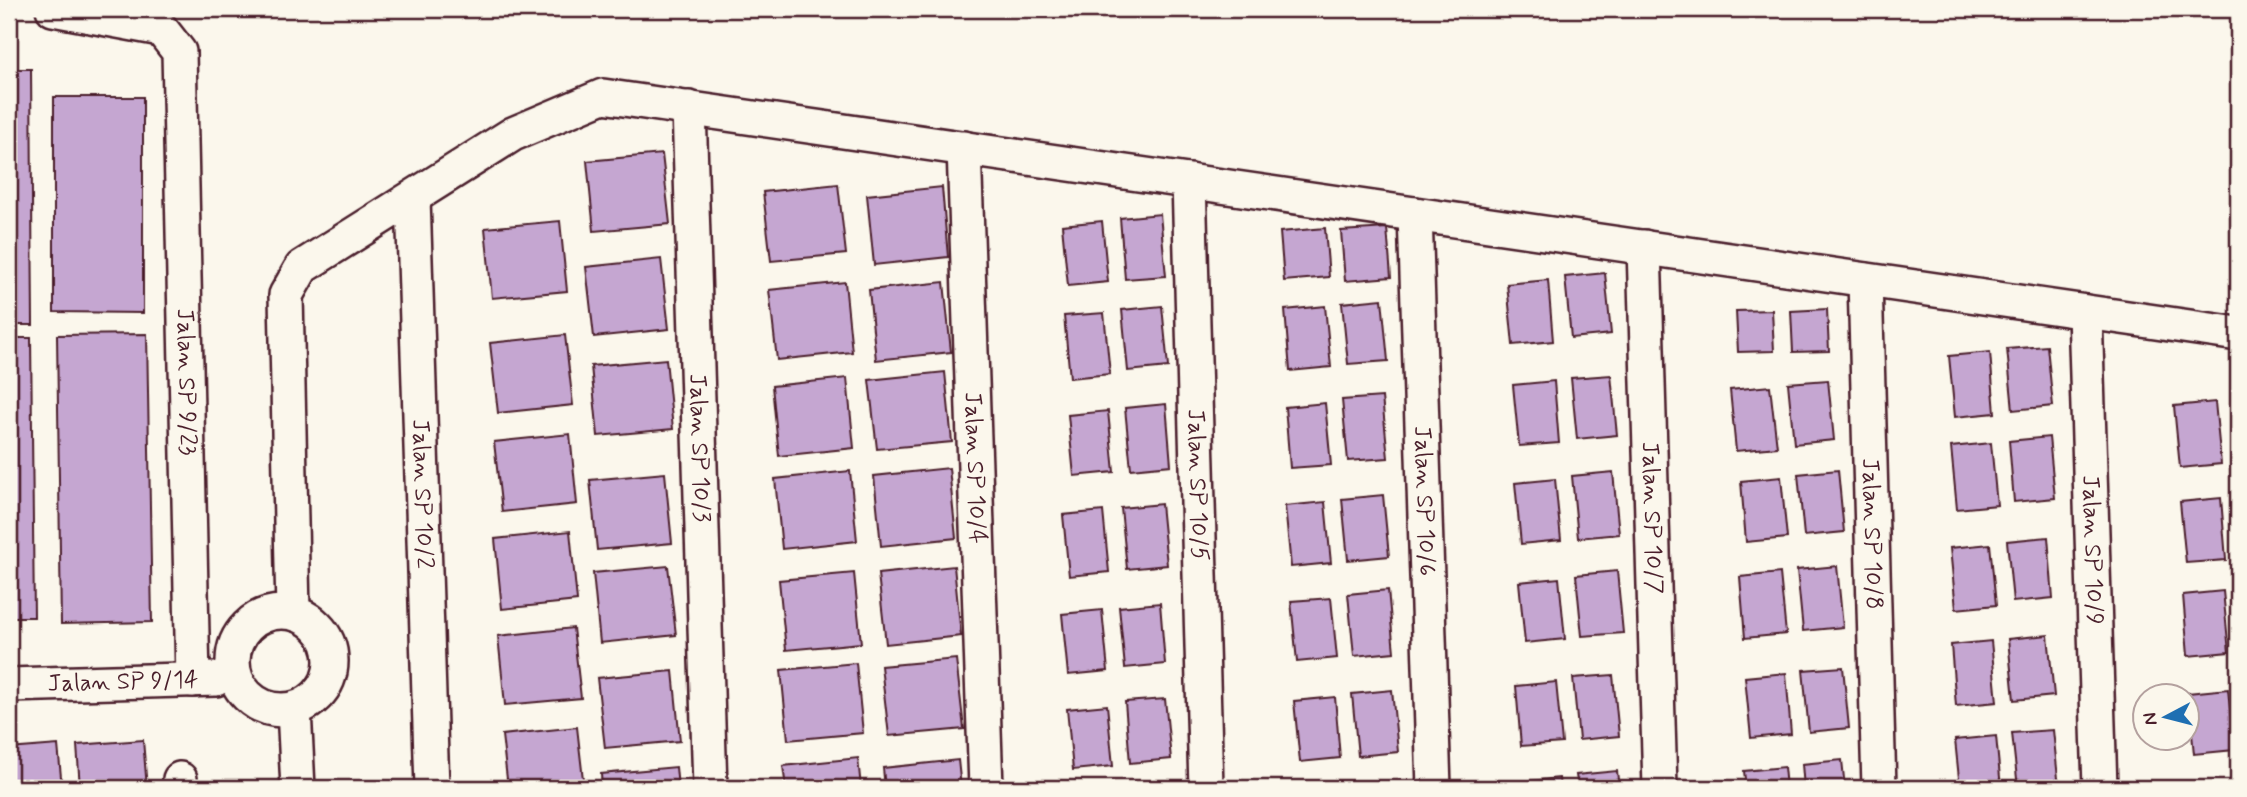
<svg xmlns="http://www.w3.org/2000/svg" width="2247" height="797" font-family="Mynerve,sans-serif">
<rect width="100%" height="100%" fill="#fbf7ec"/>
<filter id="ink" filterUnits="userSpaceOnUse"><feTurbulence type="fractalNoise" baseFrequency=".0143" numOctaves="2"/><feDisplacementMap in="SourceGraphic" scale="14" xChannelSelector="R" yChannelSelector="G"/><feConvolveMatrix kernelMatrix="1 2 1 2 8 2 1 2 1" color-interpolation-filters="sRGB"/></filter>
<g filter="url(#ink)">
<path fill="#c5a6d1" stroke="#4a1f2b" stroke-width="2" d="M9,69H31L33,325H9Z
M54,97H143V313L54,312Z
M662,154L670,224L594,231L587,161Z
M838,184L846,254L771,261L763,192Z
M942,187L948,257L874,265L867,195Z
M1160,214L1166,276L1125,279L1120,218Z
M560,221L567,291L492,298L485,228Z
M1102,221L1108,282L1068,286L1062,225Z
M1325,228L1329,277L1284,281L1280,232Z
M1387,228L1391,277L1345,281L1341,231Z
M661,259L669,329L594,337L586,267Z
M1605,273L1611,334L1571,338L1565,277Z
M1548,280L1553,341L1513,345L1507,284Z
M845,282L852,352L777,360L769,290Z
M944,282L951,352L876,360L869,290Z
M1382,299L1388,361L1348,364L1342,303Z
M1162,306L1168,367L1128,371L1122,310Z
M1325,306L1331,367L1290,371L1285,310Z
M1827,309L1829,351L1793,352L1791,311Z
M1772,310L1774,351L1738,352L1736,311Z
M1104,313L1110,374L1070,378L1064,316Z
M147,334L152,622L61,624L57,335Z
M565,335L573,405L498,413L490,343Z
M9,338H31L34,617H9Z
M2047,346L2053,406L2013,410L2007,349Z
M1990,352L1995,413L1955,417L1949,356Z
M666,359L673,429L598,436L591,366Z
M945,372L952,442L877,449L869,380Z
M1611,375L1617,435L1577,439L1571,378Z
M847,378L854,448L779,456L772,386Z
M1828,380L1834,440L1794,444L1788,383Z
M1554,381L1559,443L1519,446L1513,385Z
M1770,386L1777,447L1736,451L1730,390Z
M1382,397L1388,458L1348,461L1342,400Z
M2238,399V461L2232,400Z
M2215,402L2221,464L2180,468L2174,406Z
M1325,403L1331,465L1290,468L1285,407Z
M1166,404L1171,465L1131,469L1125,408Z
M1108,411L1114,472L1074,476L1068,415Z
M570,434L577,504L502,512L494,442Z
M2049,437L2055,498L2014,502L2009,441Z
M1991,443L1997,505L1957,509L1951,447Z
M949,468L956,538L881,546L874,476Z
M1838,470L1844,532L1804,536L1798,474Z
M850,471L857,541L782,549L775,479Z
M1613,472L1619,534L1578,538L1572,476Z
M665,473L672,543L597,550L590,480Z
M1781,477L1787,538L1746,542L1741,481Z
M1555,479L1561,540L1521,544L1515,483Z
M1383,495L1389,556L1348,560L1342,499Z
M2221,498L2226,560L2186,563L2180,502Z
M1325,502L1331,563L1291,567L1285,506Z
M1161,504L1167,565L1127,569L1121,508Z
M1103,511L1109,572L1069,576L1063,515Z
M570,531L577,601L502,609L495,539Z
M2048,537L2053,598L2013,602L2007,541Z
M1990,544L1996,605L1956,609L1950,548Z
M668,566L676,635L600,643L593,573Z
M954,566L961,636L886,644L878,574Z
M1837,566L1843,627L1803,631L1797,570Z
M1617,571L1623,633L1582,636L1576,575Z
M854,573L861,643L786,650L779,580Z
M1780,573L1786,634L1745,638L1740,577Z
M1559,578L1565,639L1525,643L1519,582Z
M1388,590L1394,652L1354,656L1348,594Z
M2223,591L2229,652L2188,656L2183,595Z
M1331,598L1337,658L1297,662L1291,601Z
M1160,603L1165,664L1125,668L1119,607Z
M1102,610L1108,671L1068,675L1062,614Z
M573,628L581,698L505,705L498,636Z
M2048,635L2054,696L2014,700L2008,639Z
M1991,641L1997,702L1956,706L1951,645Z
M956,659L964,729L889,736L881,666Z
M856,663L863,733L788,740L781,670Z
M1843,667L1849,728L1809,732L1803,670Z
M673,671L680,741L605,748L597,678Z
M1786,673L1791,734L1751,738L1745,677Z
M1613,675L1619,736L1579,740L1573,678Z
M1556,682L1562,743L1521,746L1516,686Z
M2228,689L2234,750L2194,754L2188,693Z
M1392,690L1398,752L1358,756L1352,694Z
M1335,697L1340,758L1300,762L1294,701Z
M1165,699L1171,759L1130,763L1125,702Z
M1107,705L1113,766L1073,770L1067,709Z
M577,727L584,788H508L502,735Z
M2053,730L2059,788H2018L2012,733Z
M1996,736L2001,788H1960L1955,740Z
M143,740L147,788H80L77,745Z
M58,745L62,788H9V749Z
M858,758L861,788H786L783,766Z
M958,760L961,788H885L883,768Z
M1842,760L1845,788H1804L1802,764Z
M676,767L678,788H602L601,774Z
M1784,767L1786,788H1746L1744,771Z
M1617,771L1619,788H1578L1576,775Z
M1559,778L1560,788H1520L1519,782Z"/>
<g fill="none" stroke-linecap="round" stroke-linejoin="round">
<g stroke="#4a1f2b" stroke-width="38">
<g id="minor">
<path id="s1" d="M53,9L161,29L179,52L193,680"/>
<path id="s2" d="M689,108L710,788"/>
<path id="s3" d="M964,148L986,788"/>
<path id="s4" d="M1189,181L1206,788"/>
<path id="s5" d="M413,198L432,788"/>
<path id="s6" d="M1415,214L1434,788"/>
<path id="s7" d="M1644,247L1660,788"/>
<path id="s8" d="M1865,280L1879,788"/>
<path id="s9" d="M2085,312L2100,788"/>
<circle cx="282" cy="661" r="49"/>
<path d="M293,612L286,295L302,267L513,134L603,96L2238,334"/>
<path id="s10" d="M9,685L216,679"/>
<path d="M294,709L298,788"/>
<path d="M180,779L181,788"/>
</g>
</g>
<use href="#minor" stroke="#fbf7ec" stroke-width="33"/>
</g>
</g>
<g text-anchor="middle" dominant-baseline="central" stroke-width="5" stroke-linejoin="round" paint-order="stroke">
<g font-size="24" fill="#4a1f2b" stroke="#fbf7ec">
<text stroke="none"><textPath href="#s1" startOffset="469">Jalan SP 9/23</textPath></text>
<text stroke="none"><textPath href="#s2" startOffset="340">Jalan SP 10/3</textPath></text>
<text stroke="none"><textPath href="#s3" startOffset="320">Jalan SP 10/4</textPath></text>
<text stroke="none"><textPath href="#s4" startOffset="304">Jalan SP 10/5</textPath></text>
<text stroke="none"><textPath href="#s5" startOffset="296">Jalan SP 10/2</textPath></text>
<text stroke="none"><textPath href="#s6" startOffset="287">Jalan SP 10/6</textPath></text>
<text stroke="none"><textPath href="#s7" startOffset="271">Jalan SP 10/7</textPath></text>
<text stroke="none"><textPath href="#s8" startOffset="254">Jalan SP 10/8</textPath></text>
<text stroke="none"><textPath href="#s9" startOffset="238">Jalan SP 10/9</textPath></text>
<text stroke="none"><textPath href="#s10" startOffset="114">Jalan SP 9/14</textPath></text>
</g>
</g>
<rect width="2247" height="797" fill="none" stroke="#fbf7ec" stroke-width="35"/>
<rect x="18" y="18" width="2212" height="762" fill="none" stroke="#4a1f2b" stroke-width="2.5" filter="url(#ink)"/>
<g transform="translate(2166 717) rotate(263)"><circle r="33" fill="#fbf7ec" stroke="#b4a19f" stroke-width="2"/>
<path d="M0-5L12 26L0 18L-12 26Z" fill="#1f6fb2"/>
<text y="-10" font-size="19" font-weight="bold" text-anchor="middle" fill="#4a1f2b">N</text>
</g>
</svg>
